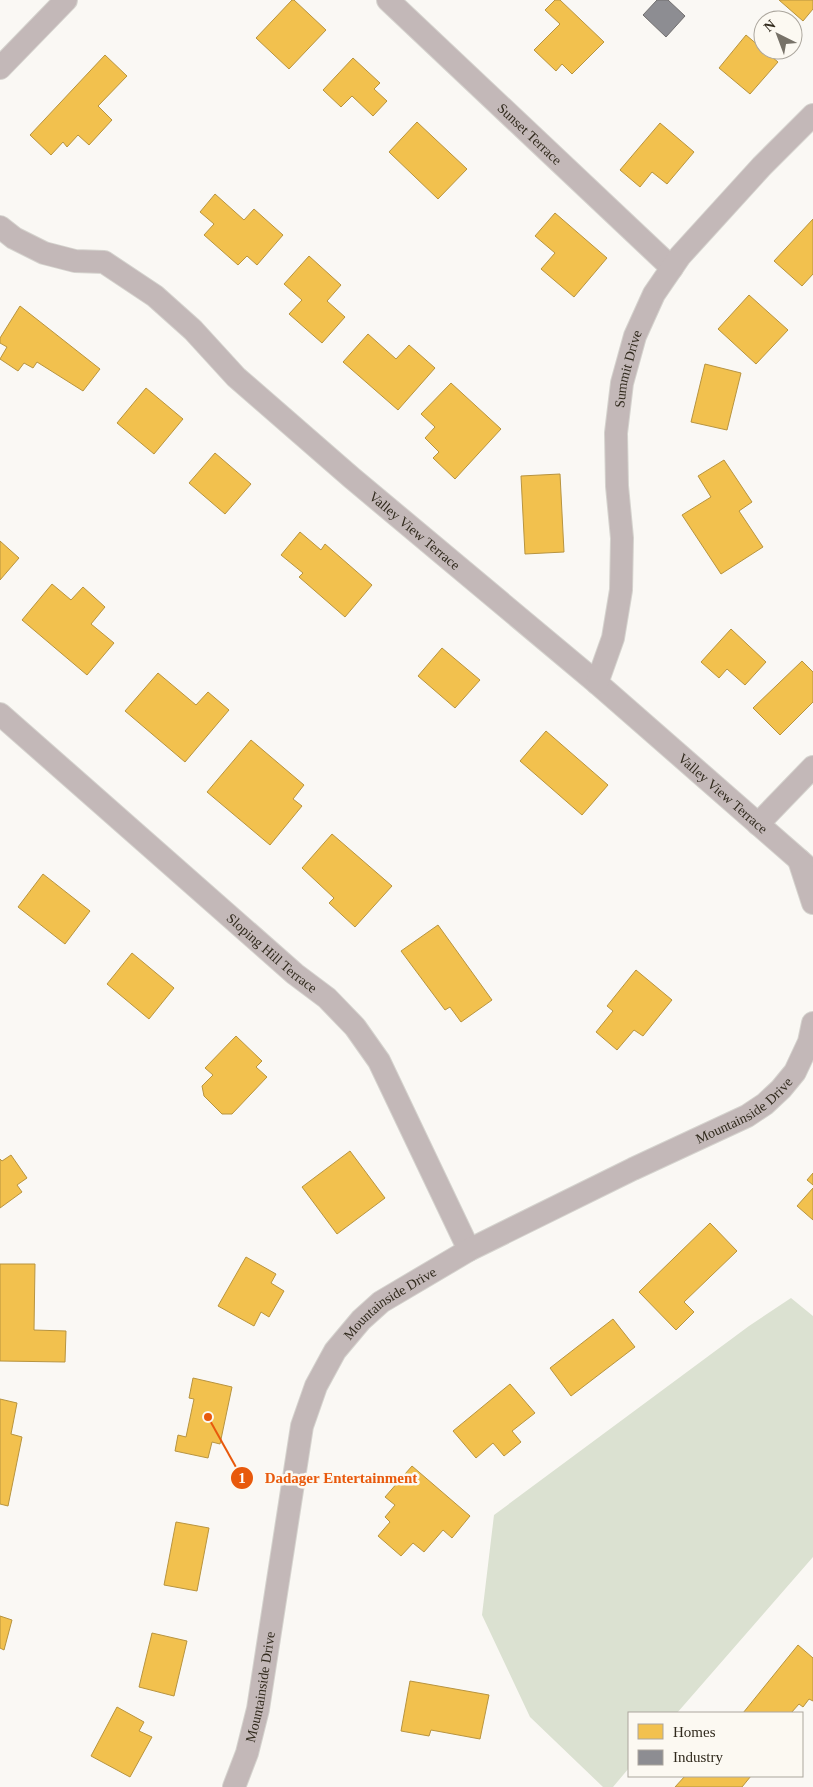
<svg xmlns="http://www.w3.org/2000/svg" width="813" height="1787" font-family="'Times New Roman',serif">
<rect width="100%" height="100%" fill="#faf8f4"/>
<path fill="#dbe1d1" d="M791,1298L813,1316V1557L677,1713H629V1768L613,1787H603L530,1717L482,1615L494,1515L749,1326Z"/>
<path fill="#f2c14e" stroke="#b8943f" d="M292,0H294L326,30L289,69L256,38Z
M555,0H560L604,42L572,74L562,64L556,71L534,50L560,24L545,10Z
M779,0H813V9L803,21Z
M746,35L778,62L750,94L719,68Z
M105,55L127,76L98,106L112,120L89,145L78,135L67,147L63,142L51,155L30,135Z
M353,58L380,83L374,89L387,101L373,116L352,96L341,107L323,90Z
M417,122L467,169L438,199L389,152Z
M660,123L694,152L667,184L652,172L640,187L620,170Z
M215,194L244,220L254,209L283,235L257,265L247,256L238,265L204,235L214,224L200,212Z
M555,213L607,258L574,297L541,269L555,253L535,236Z
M813,219V274L802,286L774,261Z
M309,256L341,285L327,301L345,317L322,343L289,314L302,300L284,284Z
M749,295L788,330L756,364L718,329Z
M20,306L100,369L83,391L37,362L33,368L24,363L18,371L0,359L7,347L0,343V338Z
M368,334L396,359L409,345L435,368L398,410L343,362Z
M705,364L741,373L727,430L691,422Z
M451,383L501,429L455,479L433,458L439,452L425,438L435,427L421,414Z
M146,388L183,419L154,454L117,423Z
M215,453L251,484L225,514L189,483Z
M724,460L752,502L739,511L763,547L721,574L682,515L711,497L698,476Z
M560,474L564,552L525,554L521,476Z
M300,532L321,550L325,544L372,585L345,617L299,577L303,573L281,555Z
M0,541L19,558L0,580Z
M52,584L71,600L83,587L105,607L91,624L114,643L87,675L22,620Z
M731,629L766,662L745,685L727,669L719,678L701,662Z
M442,648L480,680L455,708L418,676Z
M802,661L813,672V702L780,735L753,708Z
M158,673L196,705L208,692L229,710L185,762L125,711Z
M546,731L608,785L582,815L520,761Z
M251,740L304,785L293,799L302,806L270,845L207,792Z
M332,834L392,886L355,927L329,903L334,898L302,868Z
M43,874L90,911L65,944L18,907Z
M438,925L492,1000L461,1022L450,1007L445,1010L401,951Z
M132,953L174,988L149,1019L107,984Z
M636,970L672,1000L643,1036L634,1030L617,1050L596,1032L613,1011L607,1006Z
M236,1036L262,1061L256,1067L267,1077L232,1114H222L204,1096L202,1086L213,1075L205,1068Z
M350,1151L385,1198L337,1234L302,1187Z
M11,1155L27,1178L17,1185L22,1192L0,1208V1159L2,1161Z
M813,1173V1185L807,1180Z
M813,1188V1220L797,1206Z
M710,1223L737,1251L684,1302L694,1312L676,1330L639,1292Z
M246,1257L276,1274L271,1283L284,1291L269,1317L261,1312L254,1326L218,1306Z
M0,1264H35L34,1330L66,1331L65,1362L0,1361Z
M613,1319L635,1347L571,1396L550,1368Z
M193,1378L232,1387L220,1444L212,1442L208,1458L175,1451L178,1435L186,1437L194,1399L189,1398Z
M510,1384L535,1413L512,1431L521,1442L504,1456L493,1443L476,1458L453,1431Z
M0,1399L17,1403L11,1434L22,1437L8,1506L0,1504Z
M412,1466L470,1516L452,1538L443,1530L424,1552L413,1543L401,1556L378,1536L390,1522L385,1517L395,1505L385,1497Z
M176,1522L209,1528L197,1591L164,1585Z
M0,1616L12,1620L4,1650L0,1648Z
M152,1633L187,1641L174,1696L139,1687Z
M798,1645L813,1658V1701L809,1699L803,1707L799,1704L791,1713H743Z
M410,1681L489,1695L480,1739L431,1730L429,1736L401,1731Z
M117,1707L144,1722L139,1731L152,1737L130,1777L91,1756Z
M685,1776H751L742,1787H675Z"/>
<path fill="#8d8d92" stroke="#716f6f" d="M657,0H668L685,16L666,37L643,15Z"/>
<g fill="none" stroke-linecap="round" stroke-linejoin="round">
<g stroke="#d5d3ce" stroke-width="24">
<g id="street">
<path id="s1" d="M388,0L672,268"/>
<path d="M0,68L66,0"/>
<path id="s2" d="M0,227L14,238L44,253L75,261L104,262L155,296L193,330L236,377L352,478L597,683L813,872"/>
<path id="s3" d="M597,683L613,638L621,590L622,538L617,486L616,433L622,383L635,336L654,294L680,256L762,166L813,115"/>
<path id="s4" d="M0,714L295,974L327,998L355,1027L379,1061L469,1250"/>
<path d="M758,824L813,767"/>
<path d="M799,860L813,903"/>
<path id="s5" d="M234,1787L247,1753L258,1709L302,1426L316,1386L335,1351L361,1320L381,1302L469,1250L633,1169L747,1116L765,1104L781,1089L795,1072L809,1042L813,1023"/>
</g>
</g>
<use href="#street" stroke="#c3b8b8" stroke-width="22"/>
</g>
<g text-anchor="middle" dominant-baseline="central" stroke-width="5" stroke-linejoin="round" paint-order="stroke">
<g font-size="14" fill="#312a1d" stroke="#fcf9f2">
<text stroke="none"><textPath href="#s1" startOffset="195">Sunset Terrace</textPath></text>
<text stroke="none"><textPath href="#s3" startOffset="319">Summit Drive</textPath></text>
<text stroke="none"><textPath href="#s2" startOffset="524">Valley View Terrace</textPath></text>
<text stroke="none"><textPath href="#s2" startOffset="929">Valley View Terrace</textPath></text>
<text stroke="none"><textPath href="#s4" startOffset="362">Sloping Hill Terrace</textPath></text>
<text stroke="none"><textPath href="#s5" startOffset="929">Mountainside Drive</textPath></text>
<text stroke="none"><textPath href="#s5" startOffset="524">Mountainside Drive</textPath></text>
<text stroke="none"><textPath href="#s5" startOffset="104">Mountainside Drive</textPath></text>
</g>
</g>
<path fill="none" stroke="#e8590c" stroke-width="2" d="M208 1417L242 1478"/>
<g fill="#e8590c" stroke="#fcf9f2" stroke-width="2">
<circle cx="208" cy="1417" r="5"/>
<circle cx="242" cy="1478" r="12"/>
</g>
<g font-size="15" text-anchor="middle" font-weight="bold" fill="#fff">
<text x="242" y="1483">1</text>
</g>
<g font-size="15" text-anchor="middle" font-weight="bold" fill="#e8590c" stroke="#fcf9f2" stroke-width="5" stroke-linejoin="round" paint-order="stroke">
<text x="341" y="1483">Dadager Entertainment</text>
</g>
<rect x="628" y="1712" width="175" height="65" fill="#fcf9f2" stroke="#aba69d"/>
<rect x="638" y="1724" width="25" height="15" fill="#f2c14e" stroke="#aba69d"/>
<text x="673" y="1737" font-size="15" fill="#312a1d">Homes</text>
<rect x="638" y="1750" width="25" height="15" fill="#8d8d92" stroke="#aba69d"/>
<text x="673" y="1762" font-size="15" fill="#312a1d">Industry</text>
<g transform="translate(778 35) rotate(318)"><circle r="24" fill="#fcf9f2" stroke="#aba69d"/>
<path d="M0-4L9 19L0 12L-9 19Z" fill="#777268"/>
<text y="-8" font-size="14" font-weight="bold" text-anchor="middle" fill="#312a1d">N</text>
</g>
</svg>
